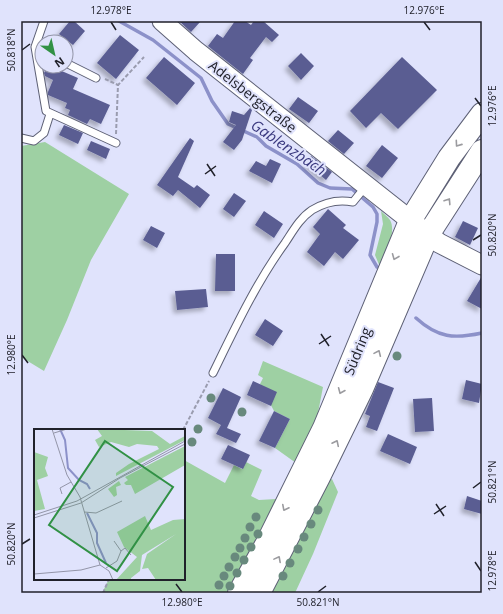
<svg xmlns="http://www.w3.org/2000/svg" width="503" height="614" font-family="'Open Sans',sans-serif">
<defs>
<filter id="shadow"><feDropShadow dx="-3.5" dy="3.5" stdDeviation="2" flood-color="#0004"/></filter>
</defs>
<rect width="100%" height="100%" fill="#e0e3fc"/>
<path fill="#9ed0a3" d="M45,142L129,194L91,260L67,320L44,371L21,357V146Z
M381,211C384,214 388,217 390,220C397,232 385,256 380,267L375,255L383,224Z
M263,361L323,387L317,418L296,463L275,448L290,419L274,411L260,384L263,378L258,375Z
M184,460L225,483L234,465L242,469L246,462L262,470L251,496L259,500L276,499L279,502L231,593H102L109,579H184Z
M332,479L338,492L313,554L295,593H267L328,480Z"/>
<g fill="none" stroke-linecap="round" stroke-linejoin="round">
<path stroke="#8c91c9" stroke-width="3.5" d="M119,21L153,40L201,78L212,101L228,124L257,137L266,146L297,164L318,183L330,188L352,189L373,207L377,214V222L370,255L377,267
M416,318C438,338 454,339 482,333"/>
</g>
<path fill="#5a5d92" filter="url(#shadow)" d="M70,21H74L85,31L73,45L59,34Z
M179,21H201L191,32Z
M235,21H245L251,25L254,21H263L279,35L272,42L266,37L250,58L253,60L243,74L208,46L217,34L223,38Z
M120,35L139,50L116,79L97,63Z
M301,53L314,66L301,80L288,66Z
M164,57L195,83L177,105L146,78Z
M402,57L437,90L398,129L381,113L366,128L350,111Z
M48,66H59L57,69L78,78L73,89L110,105L101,124L90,119L87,124L68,115L70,110L65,108L67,103L48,95V92L53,80L45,76L44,73Z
M298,97L318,111L309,123L289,109Z
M250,108L252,110L242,140L234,150L223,142L236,125L229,122L232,111L244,115Z
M64,125L83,133L78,144L59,135Z
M338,130L354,143L344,154L328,141Z
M190,138L194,141L178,177L194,188L197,185L210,195L200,208L178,190L173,196L157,185Z
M91,141L110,149L106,159L87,150Z
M382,145L398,158L382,178L366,166Z
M311,156L332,172L326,180L306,163Z
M270,159L281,164L272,183L249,171L256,161L266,166Z
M234,193L246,201L234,217L223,209Z
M328,209L346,225L343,228L359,240L343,259L335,252L324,266L307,252L320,234L313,227Z
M264,211L283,224L274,238L255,225Z
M463,221L478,228L470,245L455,237Z
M151,226L165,233L157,248L143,240Z
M216,254H235V291H215Z
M482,276V309L467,301Z
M206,289L208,307L177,310L175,291Z
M265,319L283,331L273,346L255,335Z
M466,380L482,384L479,403L462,399Z
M253,381L277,392L271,406L247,395Z
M378,382L394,388L377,431L366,427L370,416L365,414Z
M223,388L241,397L227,428L241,434L236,443L216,434L221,425L208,418Z
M432,398L434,431L415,432L413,399Z
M274,411L290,419L275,448L259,441Z
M388,434L417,447L410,464L380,451Z
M228,445L250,455L243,469L221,459Z
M467,496L482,501V514L464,509Z"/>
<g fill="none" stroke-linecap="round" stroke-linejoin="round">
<g stroke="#5d6075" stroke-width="9">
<path id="lane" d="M44,21L35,47L46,111L116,143
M66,63L96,78
M21,138L34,141L44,133L50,114
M213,373C235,328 256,283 285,243C293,231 300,218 312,210C325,202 338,199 353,202L366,186"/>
</g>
<g stroke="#5d6075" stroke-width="21">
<path id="secondary" d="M162,21L196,51L439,243L482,265"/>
</g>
<g stroke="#5d6075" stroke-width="24">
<path id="primary" d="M239,593L267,543L324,428L410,221L449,158L482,114
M259,593L319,477L362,389L428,235L482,151"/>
</g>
<path stroke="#9a9caf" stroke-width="2" stroke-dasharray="4 2" stroke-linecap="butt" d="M105,79L118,85
M116,134L118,85L144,57
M183,430L209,381
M103,593L109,579"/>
<use href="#lane" stroke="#fff" stroke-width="7"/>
<use href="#secondary" stroke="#fff" stroke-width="19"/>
<use href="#primary" stroke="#fff" stroke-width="22"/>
</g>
<g fill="#68897d">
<circle cx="397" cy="356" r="4.5"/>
<circle cx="211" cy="398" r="4.5"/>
<circle cx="242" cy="412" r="4.5"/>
<circle cx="198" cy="429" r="4.5"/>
<circle cx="192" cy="442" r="4.5"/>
<circle cx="318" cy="510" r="4.5"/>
<circle cx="256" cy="517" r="4.5"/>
<circle cx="311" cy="524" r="4.5"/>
<circle cx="250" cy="527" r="4.5"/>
<circle cx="258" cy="534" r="4.5"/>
<circle cx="304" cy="537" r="4.5"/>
<circle cx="245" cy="538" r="4.5"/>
<circle cx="251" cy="547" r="4.5"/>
<circle cx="240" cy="548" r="4.5"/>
<circle cx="298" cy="549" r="4.5"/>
<circle cx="235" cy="557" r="4.5"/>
<circle cx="244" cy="560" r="4.5"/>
<circle cx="290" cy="563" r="4.5"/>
<circle cx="229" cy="567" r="4.5"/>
<circle cx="237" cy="573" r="4.5"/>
<circle cx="224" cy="576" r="4.5"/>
<circle cx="283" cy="576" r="4.5"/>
<circle cx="219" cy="585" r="4.5"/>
<circle cx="230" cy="586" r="4.5"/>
</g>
<defs><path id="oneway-chevron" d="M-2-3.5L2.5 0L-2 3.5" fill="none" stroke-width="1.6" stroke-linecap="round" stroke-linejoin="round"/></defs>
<g stroke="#9b9b9f">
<use href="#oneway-chevron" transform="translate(458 144) rotate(125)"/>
<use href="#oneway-chevron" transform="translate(448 201) rotate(-57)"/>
<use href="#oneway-chevron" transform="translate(395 257) rotate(112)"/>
<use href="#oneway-chevron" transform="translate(378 353) rotate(-66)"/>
<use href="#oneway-chevron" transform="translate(341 391) rotate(113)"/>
<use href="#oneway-chevron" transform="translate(336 443) rotate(-64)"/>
<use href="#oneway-chevron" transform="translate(285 508) rotate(117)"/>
<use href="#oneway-chevron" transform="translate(278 559) rotate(-62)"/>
</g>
<path fill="none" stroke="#20212a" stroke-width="1.5" d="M111,22L116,30M424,22L430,30M22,50L30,44M475,98L481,106M207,164L215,176M205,174L216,166M473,240L481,235M321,334L329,346M319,344L331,336M22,355L28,363M473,488L481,482M436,504L444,516M434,514L446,506M22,544L30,539M475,562L481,571M176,584L182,592M318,592L326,586"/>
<g text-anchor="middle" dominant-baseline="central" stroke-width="4" stroke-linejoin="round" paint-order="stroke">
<g font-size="14" fill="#20212a" stroke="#e0e3fc">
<text transform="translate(253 96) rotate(38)">Adelsbergstraße</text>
<text transform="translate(357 351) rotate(-68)">Südring</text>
</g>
<g font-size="15" font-style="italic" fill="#3a397f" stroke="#e0e3fc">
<text transform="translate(289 147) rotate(34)">Gablenzbach</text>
</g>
</g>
<g transform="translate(34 429)">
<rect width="151" height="151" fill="#e0e3fc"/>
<path d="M63,0L118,2L136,15L151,7V11L82,47V44L95,35L125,20L123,17L103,15L95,18L77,13L65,18L61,11L68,7ZM151,17V36L101,65L97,56H92L90,54L94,51L91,48ZM0,23L14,28L11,39L14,47L3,51L11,80L0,82ZM85,52L87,56L82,58L83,66L80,68L74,60ZM111,87L117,101L139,91L151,90V151H122L114,139L108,140L113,125L142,105L108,126L106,142L97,149V151H82L103,128L90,118L83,103Z" fill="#9ed0a3"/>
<path fill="none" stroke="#8c91c9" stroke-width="2" d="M26,0L31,11L34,39L45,51L53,55L56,60M53,84L63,104V114L72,134"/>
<path fill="none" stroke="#9395a8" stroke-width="1" d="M18,0L33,46L46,68L66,136L75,142L79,151M20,4L33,0M28,65L26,59L37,53M50,83L62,84L88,72M0,86L43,72L151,12M0,89L47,74L86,49L151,15M87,122L91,119L97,126M72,139L83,132L87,122L80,112M0,145L47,141L66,136"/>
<path fill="#319145" fill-opacity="0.15" stroke="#319145" stroke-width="2" d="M71,12L139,58L83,142L15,96Z"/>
<rect width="151" height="151" fill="none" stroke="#20212a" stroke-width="2"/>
</g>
<rect width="503" height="614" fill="none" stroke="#e0e3fc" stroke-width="44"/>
<g transform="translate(54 54) rotate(146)"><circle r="19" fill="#e0e3fc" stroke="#9395a8"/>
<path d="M0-3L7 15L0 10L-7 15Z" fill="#319145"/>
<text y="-6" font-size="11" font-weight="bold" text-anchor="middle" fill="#20212a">N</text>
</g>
<rect x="22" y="22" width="459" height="570" fill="none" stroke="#20212a" stroke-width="1.5"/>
<g font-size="10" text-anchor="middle" fill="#20212a">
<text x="111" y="14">12.978°E</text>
<text x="424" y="14">12.976°E</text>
<text transform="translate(11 50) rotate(-90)" y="4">50.818°N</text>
<text transform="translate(492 106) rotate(-90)" y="4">12.976°E</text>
<text transform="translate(492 235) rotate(-90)" y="4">50.820°N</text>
<text transform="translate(11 355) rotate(-90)" y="4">12.980°E</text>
<text transform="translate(492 482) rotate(-90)" y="4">50.821°N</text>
<text transform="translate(11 544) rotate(-90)" y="4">50.820°N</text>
<text transform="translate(492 571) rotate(-90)" y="4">12.978°E</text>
<text x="182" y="606">12.980°E</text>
<text x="318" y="606">50.821°N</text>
</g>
</svg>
